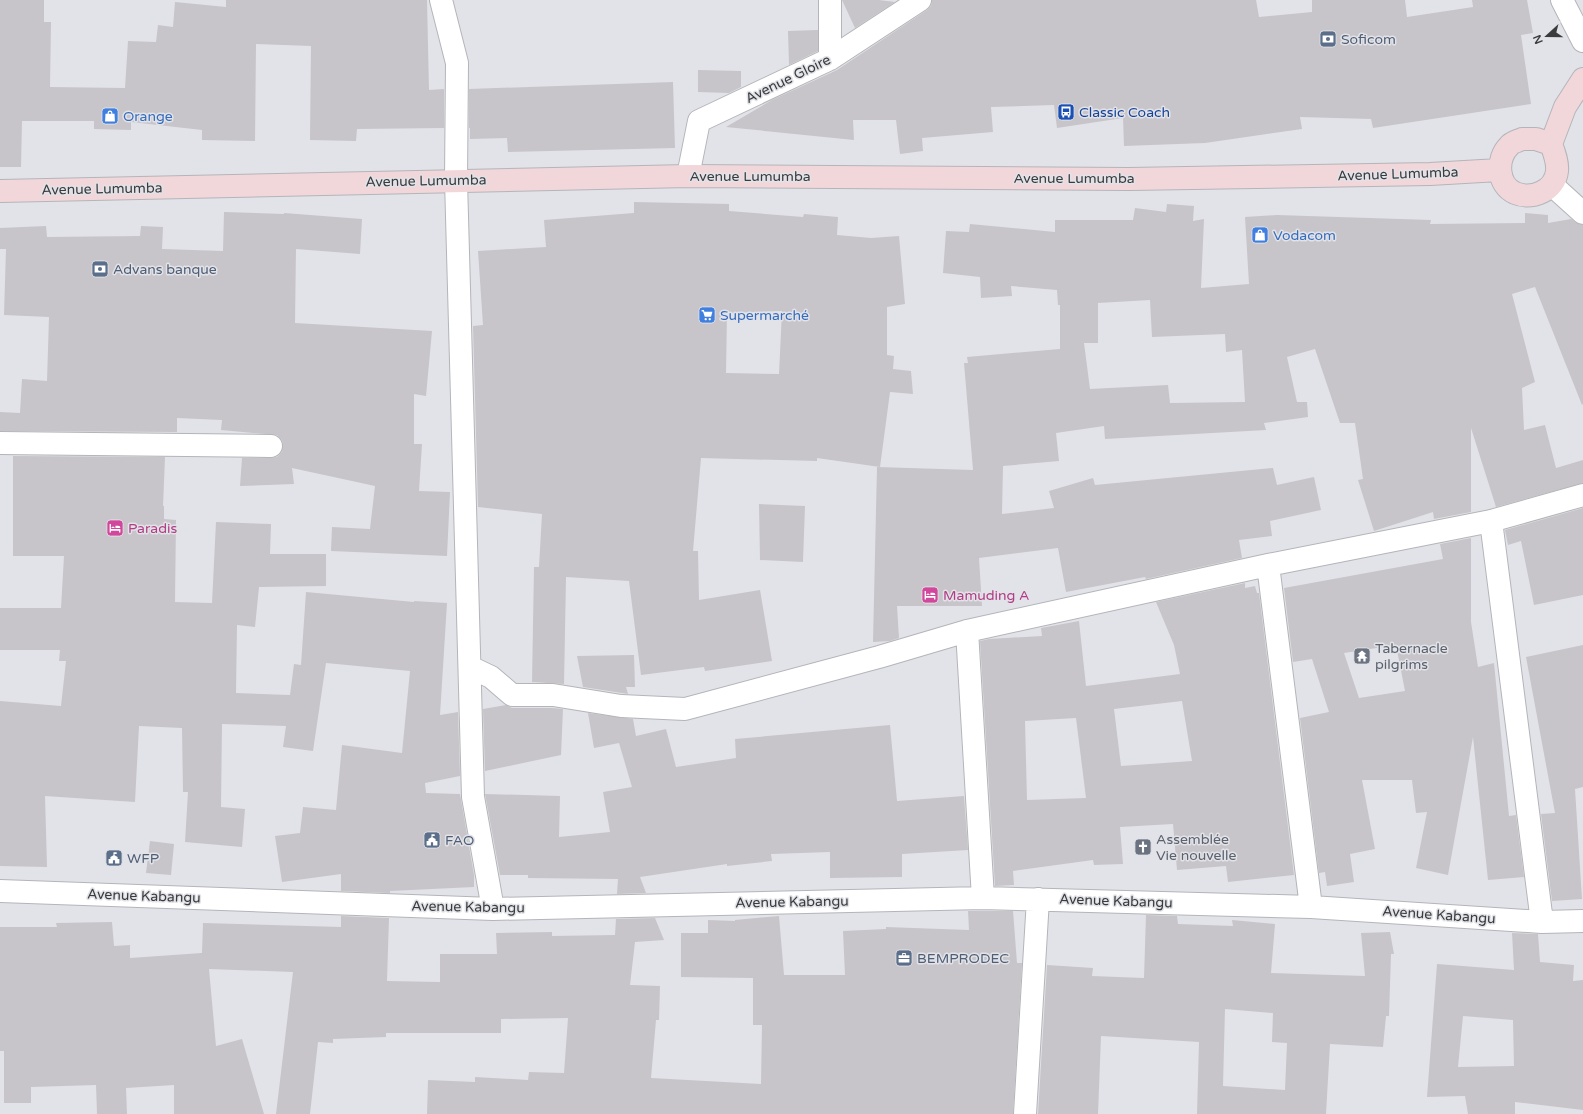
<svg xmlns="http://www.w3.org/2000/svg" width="1583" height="1114" font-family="'Varela Round',sans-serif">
<rect width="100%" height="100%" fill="#e2e3e8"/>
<path fill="#c7c5c9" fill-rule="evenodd" d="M0,0H44V22H51L50,87L125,88L128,41L156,42L158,25L173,27L175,2L226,7V0H427L429,90L444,89V128L357,129L356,141L310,140L311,46L256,44L255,141L202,140V130L131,122V130L94,129V121H22L21,167H0Z
M842,0H879L895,2L855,28Z
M932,0H1256L1259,17L1312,12V0H1405L1407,17L1473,7L1472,0H1527L1533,33L1521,35L1531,104L1373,128L1371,119L1300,117L1302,129L1205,143L1124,146L1123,118L1057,128L1054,105L991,107L993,132L922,138L923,151L900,154L896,120H853L854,140L726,127L772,100L837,70L927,10L931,6Z
M818,30V51L789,65L788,31Z
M698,70L741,71V87L729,93L698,92Z
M673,82L675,148L508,152L507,138L470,139V128H469V89Z
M634,202L729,204V211L803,217L804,214L838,217L837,235L871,238L899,236L905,304L887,307V355L894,356L893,369L911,371L913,394L890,392L880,467L817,458V461L701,458L693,551H698L699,600L760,590L772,661L705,671L704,667L641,675L629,581L566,577L564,684L532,682L534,567H539L542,514L478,507L473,326L483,325L478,251L546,247L544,220L634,213ZM782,311L779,374L726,373L727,313Z
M1167,204L1194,206L1193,221L1204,219L1201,288L1249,284L1245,217L1277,215L1431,220L1430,224L1525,223V213L1548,215V223L1571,219L1575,222L1583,225V404L1582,405L1535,287L1512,294L1535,382L1522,388L1524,430L1545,425L1556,468L1583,460V483L1496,507L1471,428V512L1434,519L1433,512L1374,531L1358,480L1363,479L1355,423H1340L1315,349L1287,357L1297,402H1307L1308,417L1264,423L1266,430L1105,439L1104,426L1056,433L1059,461L1003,466L1002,514L1054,508L1049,491L1093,478L1095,485L1273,468L1277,485L1314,477L1321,510L1270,521L1272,536L1239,540L1242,558L1146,579L1145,577L1066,592L1058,548L979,558L982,606H897L899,638L890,641L873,642L877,467L973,470L964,363H968L967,357L1060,349V305H1058L1057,290L1011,286L1012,296L981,298L980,277L943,273L946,231L969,232L970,224L1055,232V220H1133L1135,208L1166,212ZM1150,300L1152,337L1225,334L1226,352L1242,350L1245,402L1170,403L1168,385L1090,389L1084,343H1098V303Z
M224,212L284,214V213L362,219L360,254L296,249L295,323L432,331L426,396L414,394V444H422L419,491L450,492L447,556L331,551L332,527L370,529L375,486L292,468L294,484L240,486L242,458H271L277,457L282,452L283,446L282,440L277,435L221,430L222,420L177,418V432L0,431V412L20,413L22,379L47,381L49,317L4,315L6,249H0V228L46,226L47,237L140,236L141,226L163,227L162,249L223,251Z
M13,456L165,457L163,506H164V519L176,520L175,602L212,603L216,522L271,524L270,554H326V586L259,587L255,627L237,625L236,693L290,695L294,664L301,665L306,592L414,602V601L447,603L440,715L458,712L460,776L425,783L426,793L460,794L474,875V887L390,891V893L341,891V874L282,882L275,836L300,833L303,807L336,810L342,745L402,753L410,671L326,663L313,751L283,747L286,726L222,724L221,807L245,809L242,847L185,842L188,792H183L182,728L139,726L135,802L45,796L47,867L0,866V701L61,706L66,661H59L60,650H0V608H61L64,556H13Z
M759,504L805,506L803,562L760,560Z
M1583,508V595L1534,605L1521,541L1508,545L1505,530Z
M1471,538V622L1478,667L1494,663L1509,816L1516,815L1524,877L1488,880L1473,737L1448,875L1416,868L1427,812L1416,813L1412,780H1362L1375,849L1350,854L1354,882L1327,886L1325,872L1319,873L1300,718L1329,712L1312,659L1293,662L1284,588L1443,559L1440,544ZM1396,645L1405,691L1359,698L1344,653Z
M1245,583V588L1255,586L1257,593H1259L1294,875L1228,882L1226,866L1177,870L1173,824L1120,827L1123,864L1094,865L1093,860L1013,871L1014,885L995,886L980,641L989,639L1042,636L1041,628L1079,621L1086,686L1180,674L1174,645L1156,602ZM1182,701L1192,761L1121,766L1114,709ZM1076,718L1086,798L1027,800L1025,721Z
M1583,645V787L1575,789L1582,899L1552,901L1541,814L1555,813L1526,657Z
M634,655L635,687H626L628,694L583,687L577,656Z
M506,705L512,708H552L563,709L561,755L485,771L483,709Z
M588,713L633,719L636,736L666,729L676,767L736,758L735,739L890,725L897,801L964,796L968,850L902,854V877L830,878V852L771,854L772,861L727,866V864L640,877L646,893L617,894L618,879L528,878V875H500L485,794L560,796L559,837L610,832L603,792L632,787L619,743L594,748Z
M150,841L174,844L171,875L146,873Z
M968,911H1013L1017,963H1022L1013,1114H427L428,1080L475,1082V1077L528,1080L529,1072L564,1073L568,1018L501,1019V1033H386V1037L333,1039V1043L318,1042L310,1114H276L293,972L209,969L216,1046L242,1039L264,1114H174V1085L126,1088L127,1114H97L96,1085L31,1087V1103H4V1051H0V927H57L56,923L112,922L114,946L130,945V958L202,953L203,923L341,927V916L389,918L387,981L440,982V954H497L496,933L552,932V936L615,935L616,919L655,918L664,940L635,942L630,985L660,986L659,1020H656L651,1078L761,1084L762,1025H753V978L681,977V933H708V920L735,921V920L779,916L784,975H845L843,931L886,929V927L969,930Z
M1146,915L1177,916L1178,924L1233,926L1232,920L1275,924L1271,973L1365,976L1361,933L1390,932L1394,954H1391L1389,1016H1386L1383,1047L1330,1044L1326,1114H1197L1199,1042L1101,1036L1098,1114H1038L1047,965L1093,968L1092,976L1144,978ZM1225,1009L1273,1013L1272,1042L1287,1043L1285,1090L1223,1086Z
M1512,933L1538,934L1540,962L1574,965L1573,981L1583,980V1110L1515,1102V1114H1468L1465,1096L1427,1097L1437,964L1514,970ZM1463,1016L1513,1020L1514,1066L1458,1067Z"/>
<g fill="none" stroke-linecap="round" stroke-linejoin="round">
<g stroke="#b4b5b9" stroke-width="24">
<path id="street" d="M441,0L457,63L456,180L473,797L493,909
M830,0V59
M1562,0L1583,41
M688,176L699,121L830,59L920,0
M1552,185L1583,213
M0,443L271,446
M1491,521L1542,922
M1268,565L1311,907
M967,631L983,898
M470,667L491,677L512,695H553L621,706L685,709L879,657L967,631L1268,565L1491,521L1583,495
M0,891L493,909L983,898L1311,907L1542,922L1583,921
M1025,1114L1038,899"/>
</g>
<g stroke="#b4b5b9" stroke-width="24">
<path id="secondary" d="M1522,139H1536L1551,144C1554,152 1558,162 1557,171C1555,191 1532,200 1515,193C1497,185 1496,159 1509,146C1512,142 1518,141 1522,139Z
M1551,144L1565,107L1583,79
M0,191L688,176L1129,179L1430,174L1499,170"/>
</g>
<use href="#street" stroke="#fff" stroke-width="22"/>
<use href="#secondary" stroke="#f2d7da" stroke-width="22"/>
</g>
<defs>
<g id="bank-square" transform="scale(0.9)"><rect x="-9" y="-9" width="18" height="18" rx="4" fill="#5c6f8a" stroke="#e2e3e8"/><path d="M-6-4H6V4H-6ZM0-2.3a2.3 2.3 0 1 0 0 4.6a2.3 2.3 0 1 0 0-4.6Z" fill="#fff"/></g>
<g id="bus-square" transform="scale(0.9)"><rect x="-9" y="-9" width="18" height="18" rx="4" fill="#1a4fb4" stroke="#e2e3e8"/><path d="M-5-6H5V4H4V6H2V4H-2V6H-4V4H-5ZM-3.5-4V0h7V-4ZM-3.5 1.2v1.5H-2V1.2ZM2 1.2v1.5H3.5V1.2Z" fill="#fff"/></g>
<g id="shop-square" transform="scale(0.9)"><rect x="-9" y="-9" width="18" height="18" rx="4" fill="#3f7fe0" stroke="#e2e3e8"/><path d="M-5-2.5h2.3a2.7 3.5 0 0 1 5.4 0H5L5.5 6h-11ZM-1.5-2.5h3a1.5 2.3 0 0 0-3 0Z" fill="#fff"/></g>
<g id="supermarket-square" transform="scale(0.9)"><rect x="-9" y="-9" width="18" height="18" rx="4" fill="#3f7fe0" stroke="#e2e3e8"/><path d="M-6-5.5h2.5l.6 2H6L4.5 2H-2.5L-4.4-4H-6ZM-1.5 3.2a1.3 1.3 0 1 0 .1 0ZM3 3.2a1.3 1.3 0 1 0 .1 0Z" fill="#fff"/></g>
<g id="hotel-square" transform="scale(0.9)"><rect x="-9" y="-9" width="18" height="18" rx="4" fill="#d1479c" stroke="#e2e3e8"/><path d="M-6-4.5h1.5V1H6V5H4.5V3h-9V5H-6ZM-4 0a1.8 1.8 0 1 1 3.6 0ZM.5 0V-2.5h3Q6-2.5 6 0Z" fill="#fff"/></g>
<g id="temple-square" transform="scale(0.9)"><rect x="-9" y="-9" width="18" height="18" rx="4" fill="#6b7280" stroke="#e2e3e8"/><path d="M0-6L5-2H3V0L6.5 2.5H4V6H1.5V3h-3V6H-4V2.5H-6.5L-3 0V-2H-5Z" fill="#fff"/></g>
<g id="civic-square" transform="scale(0.9)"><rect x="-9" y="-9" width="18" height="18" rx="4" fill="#5c6f8a" stroke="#e2e3e8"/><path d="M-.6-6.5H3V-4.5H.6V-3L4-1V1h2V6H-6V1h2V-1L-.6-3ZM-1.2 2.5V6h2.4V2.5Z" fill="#fff"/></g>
<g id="church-square" transform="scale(0.9)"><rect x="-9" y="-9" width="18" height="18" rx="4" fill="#6b7280" stroke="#e2e3e8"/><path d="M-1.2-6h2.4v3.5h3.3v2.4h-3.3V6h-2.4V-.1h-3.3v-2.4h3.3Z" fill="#fff"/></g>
<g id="office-square" transform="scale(0.9)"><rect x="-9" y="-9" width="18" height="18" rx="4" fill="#5c6f8a" stroke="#e2e3e8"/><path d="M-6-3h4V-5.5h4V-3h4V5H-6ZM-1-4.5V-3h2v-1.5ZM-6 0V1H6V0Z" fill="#fff"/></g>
</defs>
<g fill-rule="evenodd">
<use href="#bank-square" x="1328" y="39"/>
<use href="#bus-square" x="1066" y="112"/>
<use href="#shop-square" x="110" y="116"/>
<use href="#shop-square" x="1260" y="235"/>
<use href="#bank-square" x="100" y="269"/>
<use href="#supermarket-square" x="707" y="315"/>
<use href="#hotel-square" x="115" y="528"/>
<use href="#hotel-square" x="930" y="595"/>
<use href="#temple-square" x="1362" y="656"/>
<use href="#civic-square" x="432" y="840"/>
<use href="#church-square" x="1143" y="847"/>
<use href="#civic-square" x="114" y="858"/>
<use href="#office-square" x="904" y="958"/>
</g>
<g text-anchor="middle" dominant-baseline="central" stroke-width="3" stroke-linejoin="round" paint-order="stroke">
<g font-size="14" fill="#4e5e75" stroke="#e2e3e8" text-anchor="start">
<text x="1341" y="39">Soficom</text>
<text x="113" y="269">Advans banque</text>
<text x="445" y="840">FAO</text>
<text x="127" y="858">WFP</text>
<text x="917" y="958">BEMPRODEC</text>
</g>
<g font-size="14" fill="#3a3b3d" stroke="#e2e3e8">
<text transform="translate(788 79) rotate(-26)">Avenue Gloire</text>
<text transform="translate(1398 174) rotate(-2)">Avenue Lumumba</text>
<text x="750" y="176">Avenue Lumumba</text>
<text x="1074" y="178">Avenue Lumumba</text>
<text transform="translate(426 181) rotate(-1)">Avenue Lumumba</text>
<text transform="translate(102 189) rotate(-1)">Avenue Lumumba</text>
<text transform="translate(144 896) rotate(2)">Avenue Kabangu</text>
<text transform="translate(1116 901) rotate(2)">Avenue Kabangu</text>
<text transform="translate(792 902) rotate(-1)">Avenue Kabangu</text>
<text transform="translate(468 907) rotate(1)">Avenue Kabangu</text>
<text transform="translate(1439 915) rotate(4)">Avenue Kabangu</text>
</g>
<g font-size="14" fill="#164399" stroke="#e2e3e8" text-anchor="start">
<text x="1079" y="112">Classic Coach</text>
</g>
<g font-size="14" fill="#366cbe" stroke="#e2e3e8" text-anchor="start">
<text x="123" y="116">Orange</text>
<text x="1273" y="235">Vodacom</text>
<text x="720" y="315">Supermarché</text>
</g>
<g font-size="14" fill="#b23c85" stroke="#e2e3e8" text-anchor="start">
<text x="128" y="528">Paradis</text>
<text x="943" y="595">Mamuding A</text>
</g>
<g font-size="14" fill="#5b616d" stroke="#e2e3e8" text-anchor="start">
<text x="1375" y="648">Tabernacle<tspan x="1375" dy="16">pilgrims</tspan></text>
<text x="1156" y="839">Assemblée<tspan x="1156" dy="16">Vie nouvelle</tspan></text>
</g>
</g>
<g transform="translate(1547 36) rotate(249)" stroke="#e2e3e8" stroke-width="3" paint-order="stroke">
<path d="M0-3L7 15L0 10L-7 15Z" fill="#3a3b3d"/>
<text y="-6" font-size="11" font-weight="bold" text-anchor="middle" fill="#3a3b3d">N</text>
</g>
</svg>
